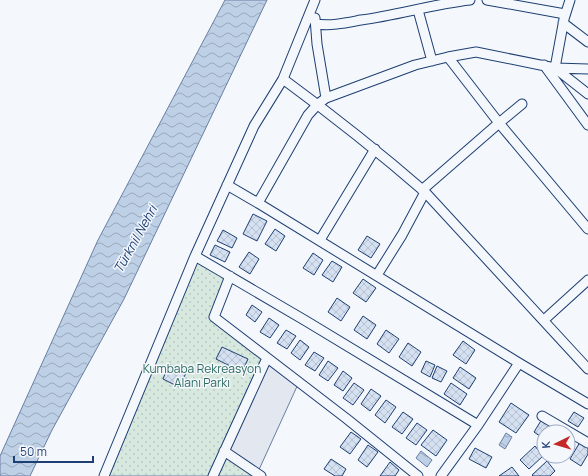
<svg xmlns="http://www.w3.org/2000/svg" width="588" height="476" font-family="Manrope,sans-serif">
<defs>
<pattern id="park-dots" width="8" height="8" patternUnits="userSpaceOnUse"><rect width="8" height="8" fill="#d7e8df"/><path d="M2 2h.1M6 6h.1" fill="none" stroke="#b8c8c3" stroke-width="1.8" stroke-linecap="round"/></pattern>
<pattern id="water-waves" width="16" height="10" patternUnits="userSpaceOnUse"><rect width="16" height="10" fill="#bed0e5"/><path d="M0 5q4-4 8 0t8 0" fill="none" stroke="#9aaabe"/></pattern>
<pattern id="building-cross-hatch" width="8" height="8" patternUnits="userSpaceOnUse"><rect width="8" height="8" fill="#d5e0f0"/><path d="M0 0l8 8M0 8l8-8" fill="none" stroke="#b6c1d1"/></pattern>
</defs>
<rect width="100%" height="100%" fill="#f4f7fb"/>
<path fill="url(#park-dots)" stroke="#687fa3" d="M195,256L230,276L214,317L267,358L224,452L261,476H104Z"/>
<path fill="#e3e8f0" stroke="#687fa3" d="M267,358L299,382L257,474L224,451Z"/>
<path fill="url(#water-waves)" stroke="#687fa3" d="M225,0H267L124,299L52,430L30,476H0V456L98,240Z
M506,433L512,437L505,449L499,445Z
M421,451L432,460L427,467L416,458Z"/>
<path fill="url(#building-cross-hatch)" stroke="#1d3f73" d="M253,214L267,221L257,241L243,234Z
M275,229L285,236L276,251L265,244Z
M223,230L237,238L232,248L217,241Z
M367,236L380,244L371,258L358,250Z
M215,245L230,252L225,262L210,255Z
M249,252L259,259L250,274L239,267Z
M313,253L323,260L314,275L303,268Z
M332,261L342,267L333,282L322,275Z
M363,279L376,288L366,302L353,293Z
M337,298L350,307L341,321L328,312Z
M252,305L262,312L255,322L246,315Z
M363,316L376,325L367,339L354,330Z
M269,318L279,325L270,338L260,332Z
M286,330L296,336L287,349L277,343Z
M386,330L399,339L389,353L377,344Z
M300,340L309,347L300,360L291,353Z
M463,341L475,350L466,364L453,355Z
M408,343L421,352L412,366L399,357Z
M222,347L248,359L242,372L216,359Z
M314,352L324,358L315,371L305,365Z
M328,361L338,368L328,381L319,375Z
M426,361L435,365L430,377L421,372Z
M169,364L186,373L179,387L163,379Z
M437,366L447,371L441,382L432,378Z
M460,367L476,378L469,389L453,378Z
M343,371L352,378L343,391L334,385Z
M354,383L364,390L353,405L343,398Z
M451,383L467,394L460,405L444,394Z
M371,389L381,396L370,411L361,404Z
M386,400L396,407L385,423L375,415Z
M511,403L529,415L516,433L499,422Z
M403,412L413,419L402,434L392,427Z
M574,412L584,418L578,427L568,421Z
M542,419L558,429L556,432H544V439L534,432Z
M417,423L427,430L416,445L406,438Z
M433,430L447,440L436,456L421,445Z
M351,432L361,439L350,454L340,447Z
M568,436L574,440L568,450Z
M580,442L588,447V454L581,466L570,459Z
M368,445L378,452L367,467L358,460Z
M535,446L543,456L529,469L520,460Z
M475,448L492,457L486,468L469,459Z
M331,459L346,469L342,476H335L324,469Z
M547,461L555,471L550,476H533L532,475Z
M390,462L399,470L395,476H380Z
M512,467L519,476H499Z"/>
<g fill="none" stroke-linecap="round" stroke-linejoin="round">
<g stroke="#1d3f73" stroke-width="11">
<path id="street" d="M487,0L565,14
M418,10L432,61
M315,18L317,44L326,98
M563,23L588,42
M316,24C332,26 345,23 361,20C398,15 434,4 470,0
M544,65L588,125
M555,68L564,19L570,0
M555,68L588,94
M283,79C332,115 379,152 425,192L402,235L377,275
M522,104L499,123L588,229
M227,185L258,203L308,115L318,104L326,98L415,65L448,57L476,52L555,68L588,69
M422,190L499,123L448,57
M425,192L588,369
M258,203L519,363L588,404
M320,240L375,149
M195,256L306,321L478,425
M230,276L214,317L347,419L418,476
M544,320L588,280
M542,416L588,443
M224,451L261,476
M104,476L195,256L254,126L283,79L315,0
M213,476L267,358
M441,476L478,425L519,363"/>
</g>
<use href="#street" stroke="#f4f7fb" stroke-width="9"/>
</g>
<g text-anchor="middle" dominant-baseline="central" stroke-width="3" stroke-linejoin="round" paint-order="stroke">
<g font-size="12" fill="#2c6c60" stroke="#f4f7fb">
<text x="202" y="368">Kumbaba Rekreasyon<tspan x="202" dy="14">Alanı Parkı</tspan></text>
</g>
<g font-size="13" font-style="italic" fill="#1d3f73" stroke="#f4f7fb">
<text transform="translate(135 239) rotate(-61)">Türknil Nehri</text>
</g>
</g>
<g transform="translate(556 444) rotate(265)"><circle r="19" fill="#f4f7fb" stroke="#9eadc5"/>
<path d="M0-3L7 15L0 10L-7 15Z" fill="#c62828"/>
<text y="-6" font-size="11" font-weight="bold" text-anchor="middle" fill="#1d3f73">K</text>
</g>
<path d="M14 456v6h79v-6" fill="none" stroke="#1d3f73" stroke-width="2"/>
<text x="20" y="456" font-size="12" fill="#1d3f73" stroke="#f4f7fb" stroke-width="3" paint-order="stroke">50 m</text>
</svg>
